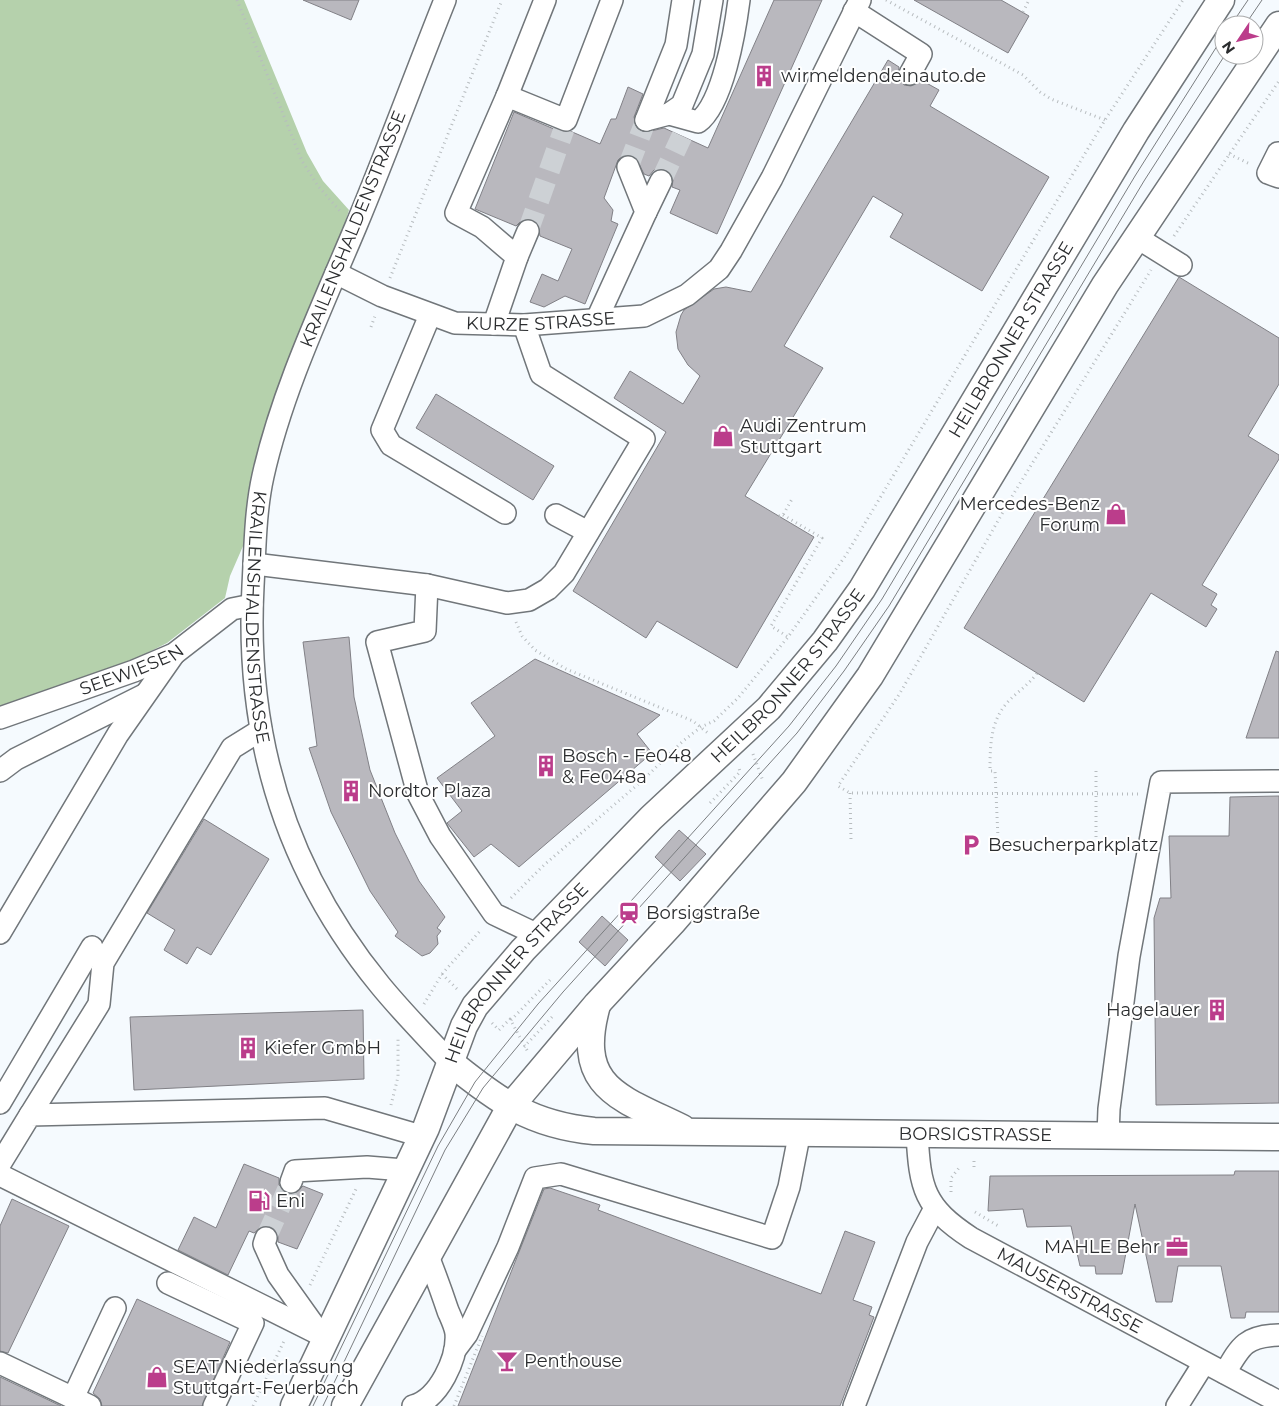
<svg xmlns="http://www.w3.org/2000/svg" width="1279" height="1406" font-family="Montserrat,sans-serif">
<rect width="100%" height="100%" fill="#f5fafe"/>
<path fill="#b5d1ac" d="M0,0H244L307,153L323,181L349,210L250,530L230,576L225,598L167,643L127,663L0,718Z"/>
<path fill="#b9b8be" stroke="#818086" d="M303,0H359L351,20Z
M774,0H822L717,234L670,213L680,190L672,187L673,180L667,170H654L649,176L644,174L636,158L624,155L618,160L604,198L613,210L611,221L618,224L585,304L565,296L544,307L530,302L542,274L558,281L572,249L540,236L538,224L532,219L521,221L516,226L475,209L514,112L561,132L570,131L600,144L611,119H616L628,87L643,94L634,117L637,129L647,132L664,128L708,148Z
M914,0H1001L1029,16L1008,53Z
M888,60L899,67L898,75L904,85L911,86L921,80L939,90L930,106L1049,177L982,291L890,237L903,214L873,196L784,346L823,368L745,496L814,537L737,668L657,621L646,638L573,591L666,432L614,398L630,371L683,404L700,376L688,365L678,349L676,332L681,315L684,310L714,289L726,287L751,292Z
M1179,277L1279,338V384L1248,436L1279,455V459L1202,585L1217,594L1211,605L1217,609L1206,627L1151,593L1084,702L964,628Z
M436,394L554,466L533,500L416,428Z
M349,637L354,697L370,770L395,833L419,881L445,917L437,928L441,931L437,936L438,944L430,953L422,956L395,936L398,932L370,891L331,812L309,748L317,746L303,642Z
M1276,651L1279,652V738H1246Z
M535,659L660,715L637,734L652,753L519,867L491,844L474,857L447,823L462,811L437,778L495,736L471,703Z
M1279,796V1103L1156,1105L1154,918L1160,898H1171L1169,836H1229L1230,797Z
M204,819L269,859L211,955L197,947L187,964L164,950L175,930L147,913Z
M679,830L706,854L680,881L655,857Z
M602,916L628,940L605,966L579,942Z
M363,1010L364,1079L134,1090L130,1017Z
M244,1164L279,1178V1185L286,1194H294L303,1186L323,1194L297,1249L278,1242V1235L270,1226H263L254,1233L249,1231L228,1275L178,1250L194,1217L216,1228Z
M1235,1171H1279V1312H1246L1245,1318H1231L1221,1266H1178L1172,1302H1156L1135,1204L1122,1274H1096L1095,1266H1080L1071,1226L1027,1227L1023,1209L988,1211L990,1176L1234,1175Z
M550,1188L600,1205L598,1210L821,1294L845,1231L875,1242L853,1300L872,1307L869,1315L874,1317L840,1406H458L544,1189Z
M12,1199L69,1226L8,1353L0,1351V1226Z
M137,1299L230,1342L202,1406H102L100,1399L93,1393Z
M0,1377L61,1406H0Z"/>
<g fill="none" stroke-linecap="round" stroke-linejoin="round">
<path stroke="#cdd1d5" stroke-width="21" stroke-dasharray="21 11" stroke-linecap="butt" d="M628,167L646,120
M661,181L682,136
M528,231L564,129
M266,1238L291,1182"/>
<g stroke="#71767a" stroke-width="24">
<g id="minor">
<path id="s1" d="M445,0C415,75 387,152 356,226C322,307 282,391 263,476C255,512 255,550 253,586C245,735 284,868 380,985C402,1012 426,1036 450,1062"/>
<path d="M854,11L921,54L910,74"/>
<path d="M507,96L545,0"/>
<path d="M669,114L698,122C723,104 735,31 739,0"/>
<path d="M646,120L669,114L682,105L703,54L712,0"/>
<path d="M646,120L676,45L683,0"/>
<path d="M1278,153L1268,173L1279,177"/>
<path d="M646,212L661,181"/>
<path d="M1136,237L1181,265"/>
<path d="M517,257L528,231"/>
<path id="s2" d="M336,273L382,296L455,323L524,325L644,316L687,295L719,269L731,251L772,178L860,0"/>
<path d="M430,315L382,430L391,445L505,513"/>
<path d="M597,319L646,212L628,167"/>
<path d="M494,324L517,257L482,227L456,213L507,96L566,120L612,0"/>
<path d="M556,515L588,532"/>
<path d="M254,564L427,585L507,603L529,600L548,589L564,573L644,439L541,374L524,325"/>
<path d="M427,585L425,631L377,642L418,794L440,836L494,914L538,935"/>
<path id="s3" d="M0,718L134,671L174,654L232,609L252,605"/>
<path d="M0,771L16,759L144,695"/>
<path d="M0,933L118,734L174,654"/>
<path d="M0,1103L92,947"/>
<path d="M30,1115L99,1004L103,963L232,748L261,730"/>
<path id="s4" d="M917,1134C920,1189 924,1207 971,1238L1279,1402"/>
<path d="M1108,1136L1109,1109L1129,956L1161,782L1279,781"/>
<path d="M0,1164L30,1115L325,1108L421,1136"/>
<path d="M0,1175L319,1334"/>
<path d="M291,1182L295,1171L367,1167L404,1170"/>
<path d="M266,1238L264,1244L278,1275L318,1331"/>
<path d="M168,1283L253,1323L214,1406"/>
<path d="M455,1350L467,1334L508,1247L535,1178L561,1174L772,1238L789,1187L800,1131"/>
<path d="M0,1363L90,1406"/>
<path d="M1225,1373C1241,1345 1246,1336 1279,1335"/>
<path d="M73,1398L115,1308"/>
<path d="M413,1406C439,1399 458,1358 456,1333C455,1326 451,1318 448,1311C442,1293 435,1274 428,1256"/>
<path d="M854,1406L917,1242L935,1208"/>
<path d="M1177,1406L1204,1363"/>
</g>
</g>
<g stroke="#71767a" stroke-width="29">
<g id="major">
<path d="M597,1005C574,1088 619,1097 682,1128"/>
<path id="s5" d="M450,1062C498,1101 531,1125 594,1131L1279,1137"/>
<path id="s6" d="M294,1406L426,1128L464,1026L475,1006L523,950L651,818L769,708L825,641L862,589L1136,131L1221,0"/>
<path d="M345,1406L510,1107L597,1004L672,923L794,782L870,676L1105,285L1279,25"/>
</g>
</g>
<path stroke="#b7bcbf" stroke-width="3" stroke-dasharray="1 4" stroke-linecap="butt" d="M237,0L302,161L318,186L340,211
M886,0L1023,75L1040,92L1051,99L1105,120
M1023,12L1029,0
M1229,154L1250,164
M1174,236L1279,81
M390,278L502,0
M371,327L375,316
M783,515L822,538L771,626L788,637
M779,516L783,515L792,499
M516,622L522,636L535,650L566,669L693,721L709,734
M753,754L763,781
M1096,771V839
M850,793L851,840
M1138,794L850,793L838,786L900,693L1011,498L1151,270
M710,803L740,772L739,768
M998,838L995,771H990C990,748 990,723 1006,704C1016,692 1028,686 1037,673
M511,898L544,865L643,780L683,741L701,727L714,721L738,698L788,637L846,555L1105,120L1183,0
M442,974L459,991
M424,1004L442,974L481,930
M511,1020L550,980
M492,1023L499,1030L510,1019L528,1052
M524,1047L553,1016
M391,1105L398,1077V1038
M974,1167V1158
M951,1192V1178L959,1168
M975,1212L1000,1227
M310,1285L357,1187
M253,1406L285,1339"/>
<use href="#minor" stroke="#fff" stroke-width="21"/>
<use href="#major" stroke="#fff" stroke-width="26"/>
<path stroke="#7b7e81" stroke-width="1" d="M1231,25L1248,0
M1245,25L1262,0
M313,1406L438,1146L475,1082L538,1004L789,726L836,666L882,599L1135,176L1224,35
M323,1406L445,1150L483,1088L563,992L797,733L844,671L889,606L1144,181L1225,55"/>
<path stroke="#b7bcbf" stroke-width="3" stroke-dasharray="1 4" stroke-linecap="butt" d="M454,1406L482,1336"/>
</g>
<defs>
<g id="building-bare" transform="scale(1.725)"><path d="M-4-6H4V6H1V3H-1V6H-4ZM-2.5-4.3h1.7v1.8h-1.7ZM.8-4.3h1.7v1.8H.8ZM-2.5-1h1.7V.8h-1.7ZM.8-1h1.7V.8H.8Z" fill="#bb3d8b" stroke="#fff" stroke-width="2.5" paint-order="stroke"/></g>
<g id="shop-bare" transform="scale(1.725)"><path d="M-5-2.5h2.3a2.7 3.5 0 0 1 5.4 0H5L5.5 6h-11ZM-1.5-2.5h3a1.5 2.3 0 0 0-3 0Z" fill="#bb3d8b" stroke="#fff" stroke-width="2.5" paint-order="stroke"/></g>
<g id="parking-bare" transform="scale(1.725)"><path d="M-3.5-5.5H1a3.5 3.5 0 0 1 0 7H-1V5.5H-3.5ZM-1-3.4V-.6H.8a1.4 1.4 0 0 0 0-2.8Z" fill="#bb3d8b" stroke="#fff" stroke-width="2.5" paint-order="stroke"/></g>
<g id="station-bare" transform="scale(1.725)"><path d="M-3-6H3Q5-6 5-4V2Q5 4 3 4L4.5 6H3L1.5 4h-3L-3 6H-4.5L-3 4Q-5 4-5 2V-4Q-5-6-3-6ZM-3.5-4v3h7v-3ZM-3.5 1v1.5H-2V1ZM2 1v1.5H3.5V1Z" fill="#bb3d8b" stroke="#fff" stroke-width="2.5" paint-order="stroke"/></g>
<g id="fuel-bare" transform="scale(1.725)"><path d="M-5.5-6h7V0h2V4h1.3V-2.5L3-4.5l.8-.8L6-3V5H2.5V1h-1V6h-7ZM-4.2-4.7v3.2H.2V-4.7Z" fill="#bb3d8b" stroke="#fff" stroke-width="2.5" paint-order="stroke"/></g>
<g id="office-bare" transform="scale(1.725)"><path d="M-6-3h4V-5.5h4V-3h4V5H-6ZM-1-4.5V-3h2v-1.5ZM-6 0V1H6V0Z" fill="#bb3d8b" stroke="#fff" stroke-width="2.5" paint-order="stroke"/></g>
<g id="bar-bare" transform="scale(1.725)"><path d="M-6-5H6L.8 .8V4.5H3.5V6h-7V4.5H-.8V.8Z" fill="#bb3d8b" stroke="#fff" stroke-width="2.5" paint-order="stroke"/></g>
</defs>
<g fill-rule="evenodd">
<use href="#building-bare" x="764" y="76"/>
<use href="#shop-bare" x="723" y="436"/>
<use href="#shop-bare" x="1116" y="514"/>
<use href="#building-bare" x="546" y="766"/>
<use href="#building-bare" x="351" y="791"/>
<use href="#parking-bare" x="971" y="845"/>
<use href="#station-bare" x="629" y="913"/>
<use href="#building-bare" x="1217" y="1010"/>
<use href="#building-bare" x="248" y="1048"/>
<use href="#fuel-bare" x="259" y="1201"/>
<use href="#office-bare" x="1177" y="1247"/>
<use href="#bar-bare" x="507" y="1361"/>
<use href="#shop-bare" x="157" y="1377"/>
</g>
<g text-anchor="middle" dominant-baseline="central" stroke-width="4" stroke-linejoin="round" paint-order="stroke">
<g font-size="18" fill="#2b2d2f" stroke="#fff" text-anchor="start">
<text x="781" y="76">wirmeldendeinauto.de</text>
<text x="740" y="426">Audi Zentrum<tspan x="740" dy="21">Stuttgart</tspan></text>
<text x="1100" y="504" text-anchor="end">Mercedes-Benz<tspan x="1100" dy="21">Forum</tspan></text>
<text x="562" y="756">Bosch - Fe048<tspan x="562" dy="21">&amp; Fe048a</tspan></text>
<text x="368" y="791">Nordtor Plaza</text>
<text x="988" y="845">Besucherparkplatz</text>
<text x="646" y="913">Borsigstraße</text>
<text x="1200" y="1010" text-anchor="end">Hagelauer</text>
<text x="264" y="1048">Kiefer GmbH</text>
<text x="276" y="1201">Eni</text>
<text x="1160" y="1247" text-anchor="end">MAHLE Behr</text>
<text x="524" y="1361">Penthouse</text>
<text x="173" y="1367">SEAT Niederlassung<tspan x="173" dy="21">Stuttgart-Feuerbach</tspan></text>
</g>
<g font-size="18" fill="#2b2d2f" stroke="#fff">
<text transform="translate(353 229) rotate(-68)">KRAILENSHALDENSTRASSE</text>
<text stroke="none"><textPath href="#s2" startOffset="215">KURZE STRASSE</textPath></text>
<text stroke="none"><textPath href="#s6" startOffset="1300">HEILBRONNER STRASSE</textPath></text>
<text stroke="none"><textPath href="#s1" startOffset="652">KRAILENSHALDENSTRASSE</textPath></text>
<text stroke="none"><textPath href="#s3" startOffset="140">SEEWIESEN</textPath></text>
<text stroke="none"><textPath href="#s6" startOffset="895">HEILBRONNER STRASSE</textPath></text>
<text stroke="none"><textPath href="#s6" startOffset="490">HEILBRONNER STRASSE</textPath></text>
<text stroke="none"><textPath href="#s5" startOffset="544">BORSIGSTRASSE</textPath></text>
<text stroke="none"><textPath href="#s4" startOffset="236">MAUSERSTRASSE</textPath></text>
</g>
</g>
<g transform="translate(1239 40) rotate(235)"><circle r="24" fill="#ffffff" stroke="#aaabac"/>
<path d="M0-4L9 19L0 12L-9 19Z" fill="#bb3d8b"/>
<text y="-8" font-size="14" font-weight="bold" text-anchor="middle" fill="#2b2d2f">N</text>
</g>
</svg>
